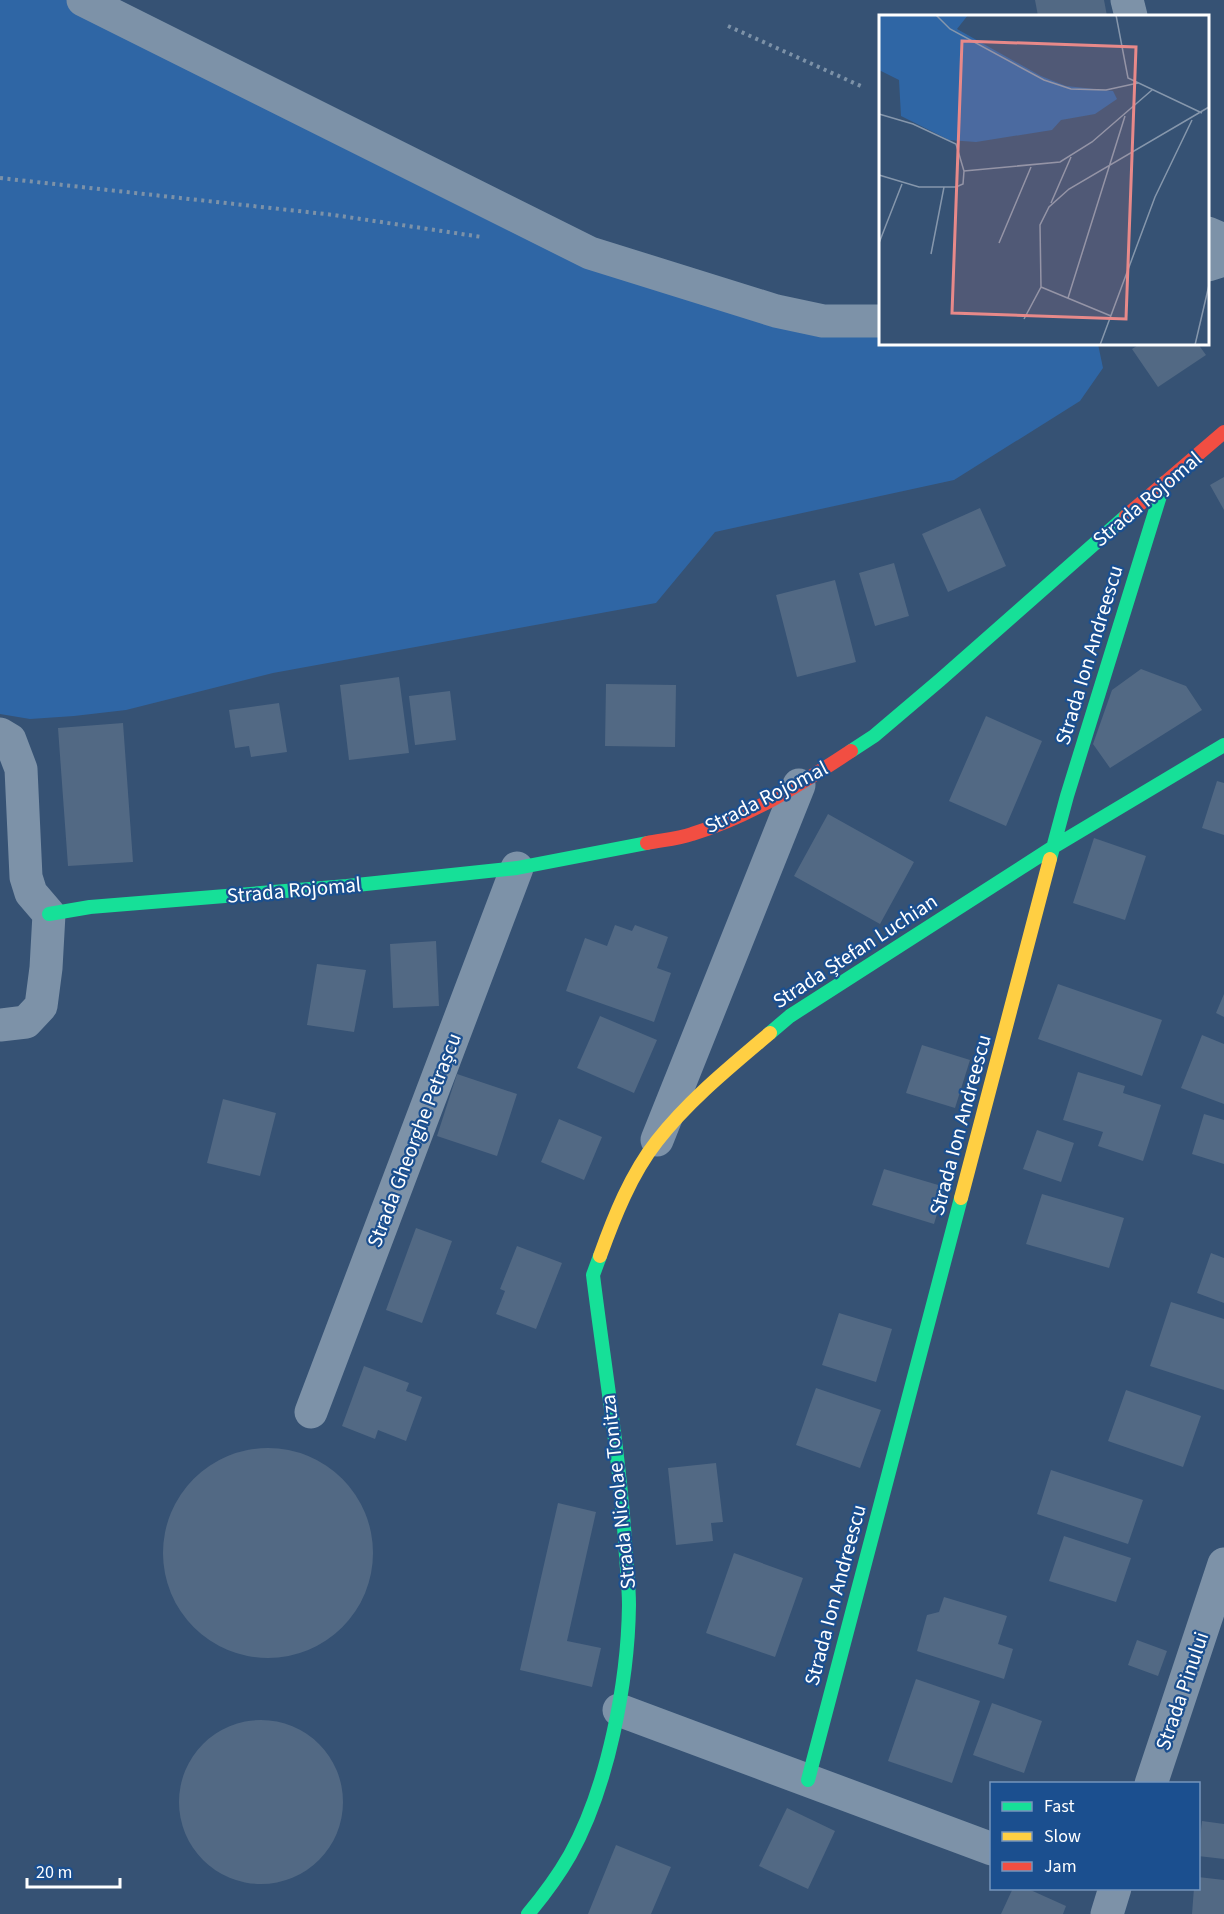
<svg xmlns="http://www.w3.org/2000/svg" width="1224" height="1914" font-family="'Source Sans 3',sans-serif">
<rect width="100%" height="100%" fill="#365274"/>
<path fill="#2f66a5" d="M0,0H119L566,229L743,293L880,313V344H1098L1103,368L1080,401L954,480L715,532L656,603L273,673L126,710L74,716L30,719L0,714Z"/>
<path fill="#526984" d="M1035,0H1104L1107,16H1038Z
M1140,344H1198L1206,355L1158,387L1132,349Z
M1224,477V510L1210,485Z
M980,508L1006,566L948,592L922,534Z
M894,563L909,616L875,626L859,573Z
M835,580L856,662L797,677L776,595Z
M1141,669L1186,686L1202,710L1110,768L1093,744L1112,690Z
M399,677L409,753L349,760L340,685Z
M606,684L676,685L675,747L605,746Z
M450,691L456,740L415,745L409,696Z
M279,703L287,752L251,757L249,746L235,748L229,710Z
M986,716L1042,741L1006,826L949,801Z
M123,723L133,862L68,866L58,728Z
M1217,781L1224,783V835L1202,828Z
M828,814L914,862L880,924L794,876Z
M1094,838L1146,856L1125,920L1073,903Z
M615,925L632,931L635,925L668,937L657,968L671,973L654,1022L566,991L585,938L607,946Z
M436,941L439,1006L393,1008L390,944Z
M317,964L366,970L354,1032L307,1025Z
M1058,984L1162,1020L1142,1076L1038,1039Z
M1224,994V1017L1216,1013Z
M600,1016L657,1040L634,1093L577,1068Z
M1202,1035L1224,1044V1104L1181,1088Z
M922,1045L970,1060L955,1108L906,1093Z
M1078,1072L1125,1086L1123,1093L1161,1105L1143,1161L1098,1146L1103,1132L1063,1120Z
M457,1074L517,1094L497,1156L437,1136Z
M223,1099L276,1113L260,1176L207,1163Z
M1204,1114L1224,1120V1164L1192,1154Z
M559,1119L602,1137L584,1180L541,1162Z
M1037,1130L1074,1143L1061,1182L1023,1169Z
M884,1169L945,1187L934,1224L872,1205Z
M1042,1194L1124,1218L1109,1268L1026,1244Z
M416,1228L452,1241L422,1323L386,1310Z
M517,1246L562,1263L536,1329L496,1314L505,1291L500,1289Z
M1211,1253L1224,1258V1303L1197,1293Z
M1171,1302L1224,1319V1390L1150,1366Z
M839,1313L892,1329L876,1382L822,1365Z
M364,1366L409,1383L406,1391L422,1397L406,1441L378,1430L375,1439L342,1426Z
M816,1388L881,1410L860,1468L796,1445Z
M1126,1390L1201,1416L1183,1467L1108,1441Z
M163 1553a105 105 0 1 1 210 0a105 105 0 1 1-210 0Z
M716,1463L723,1522L711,1523L713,1541L676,1545L668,1468Z
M1051,1470L1143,1500L1128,1544L1037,1514Z
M558,1503L596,1512L567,1641L601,1648L592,1687L520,1670Z
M1064,1536L1131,1558L1116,1602L1049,1581Z
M734,1553L803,1578L775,1657L706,1633Z
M944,1597L1007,1616L998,1644L1013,1649L1004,1679L917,1651L927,1615L939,1612Z
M1137,1640L1167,1651L1158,1676L1128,1665Z
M916,1679L980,1701L952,1783L888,1761Z
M992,1703L1042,1721L1024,1773L973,1755Z
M179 1802a82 82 0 1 1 164 0a82 82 0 1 1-164 0Z
M787,1808L835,1831L808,1889L759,1866Z
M1202,1821L1224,1824V1859L1198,1856Z
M616,1845L671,1867L651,1914H588Z
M1198,1877L1224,1880V1914H1192L1194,1888H1198Z
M1013,1888H1026L1066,1906L1063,1914H1001Z"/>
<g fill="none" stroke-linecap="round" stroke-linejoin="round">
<path stroke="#7d92a8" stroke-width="4" stroke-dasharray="3 4.5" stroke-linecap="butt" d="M728,26L863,87
M0,178L334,215L482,237"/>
<path stroke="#7d92a8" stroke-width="33" d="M83,0L590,253L776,311L823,321H880
M1127,0L1131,16
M1208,233L1224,240
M1208,265L1224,260
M0,734L10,740L21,769L26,877L31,893L49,914L46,968L41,1006L26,1022L0,1025
M657,1140L799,785
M311,1412L517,868
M619,1710L992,1849
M1151,1784L1224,1564
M1107,1914L1115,1888"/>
<path stroke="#16e098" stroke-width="14" d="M851,751L874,736L940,680L1126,516
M1050,859L1067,796L1164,483
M49,914L90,907L347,886L517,868L647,843
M770,1033L790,1016L1055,846L1224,745
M808,1780L961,1198
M528,1914C544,1895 558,1876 570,1855C608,1787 628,1682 629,1605C629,1584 626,1562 625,1541C619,1452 604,1364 593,1275L600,1256"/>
<path stroke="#ffcf43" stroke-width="14" d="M961,1198L1050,859
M600,1256C614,1217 631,1174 657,1141C689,1100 730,1067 770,1033"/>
<path stroke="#f24e42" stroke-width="14" d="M1126,516L1224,432
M647,843C662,840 678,839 692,834C749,817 801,784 851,751"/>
</g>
<g text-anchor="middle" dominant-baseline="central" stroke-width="4.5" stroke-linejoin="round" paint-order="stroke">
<g font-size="21" fill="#fff" stroke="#1b4f8f">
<text transform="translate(1147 499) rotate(-40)">Strada Rojomal</text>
<text transform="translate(1089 655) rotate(-73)">Strada Ion Andreescu</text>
<text transform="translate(766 797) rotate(-27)">Strada Rojomal</text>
<text transform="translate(294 890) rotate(-5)">Strada Rojomal</text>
<text transform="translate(855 951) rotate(-33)">Strada Ștefan Luchian</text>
<text transform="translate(960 1125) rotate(-75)">Strada Ion Andreescu</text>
<text transform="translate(414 1140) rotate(-69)">Strada Gheorghe Petrașcu</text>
<text transform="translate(618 1492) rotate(-96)">Strada Nicolae Tonitza</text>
<text transform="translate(835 1595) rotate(-75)">Strada Ion Andreescu</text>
<text transform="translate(1182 1691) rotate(-71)">Strada Pinului</text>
</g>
</g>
<g transform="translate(879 15)">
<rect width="330" height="330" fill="#365274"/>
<path d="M0,0H89L78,14L162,61L187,71L234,76L238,84L216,99L182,105L173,115L97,127L70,125L22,101L20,65L0,55Z" fill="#2f66a5"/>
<path fill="none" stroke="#8697ac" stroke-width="1.5" d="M57,0L71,14L165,65L192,74L227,75L259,68M237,0L249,63L323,98M0,99L34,109L77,129L85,156L84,169L77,172H40L0,160M85,156L181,147L213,127L273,75M172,188L192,142M0,228L23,169M120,228L152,152M52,239L65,172M162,272L232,301M189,283L246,101M145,304L162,272L161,210L170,192L190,174L330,92M221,330L276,182L313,105M316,330L330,270"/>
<path fill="#e88989" fill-opacity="0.15" stroke="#e88989" stroke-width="3" d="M83,26L257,32L247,304L73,298Z"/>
<rect width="330" height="330" fill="none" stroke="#fff" stroke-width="3"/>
</g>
<rect x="990" y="1782" width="210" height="108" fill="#1b4f8f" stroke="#7695bc" stroke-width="1.5"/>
<rect x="1002" y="1802" width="30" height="9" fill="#16e098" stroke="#7695bc" stroke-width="1.5"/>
<text x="1044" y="1812" font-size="18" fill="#ffffff">Fast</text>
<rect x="1002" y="1832" width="30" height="9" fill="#ffcf43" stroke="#7695bc" stroke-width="1.5"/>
<text x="1044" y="1842" font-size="18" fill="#ffffff">Slow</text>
<rect x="1002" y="1862" width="30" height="9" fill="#f24e42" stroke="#7695bc" stroke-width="1.5"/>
<text x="1044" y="1872" font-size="18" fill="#ffffff">Jam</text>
<path d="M27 1878v9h93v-9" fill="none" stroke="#ffffff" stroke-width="3"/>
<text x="36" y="1878" font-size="18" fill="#ffffff" stroke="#1b4f8f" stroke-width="4.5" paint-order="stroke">20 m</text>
</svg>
